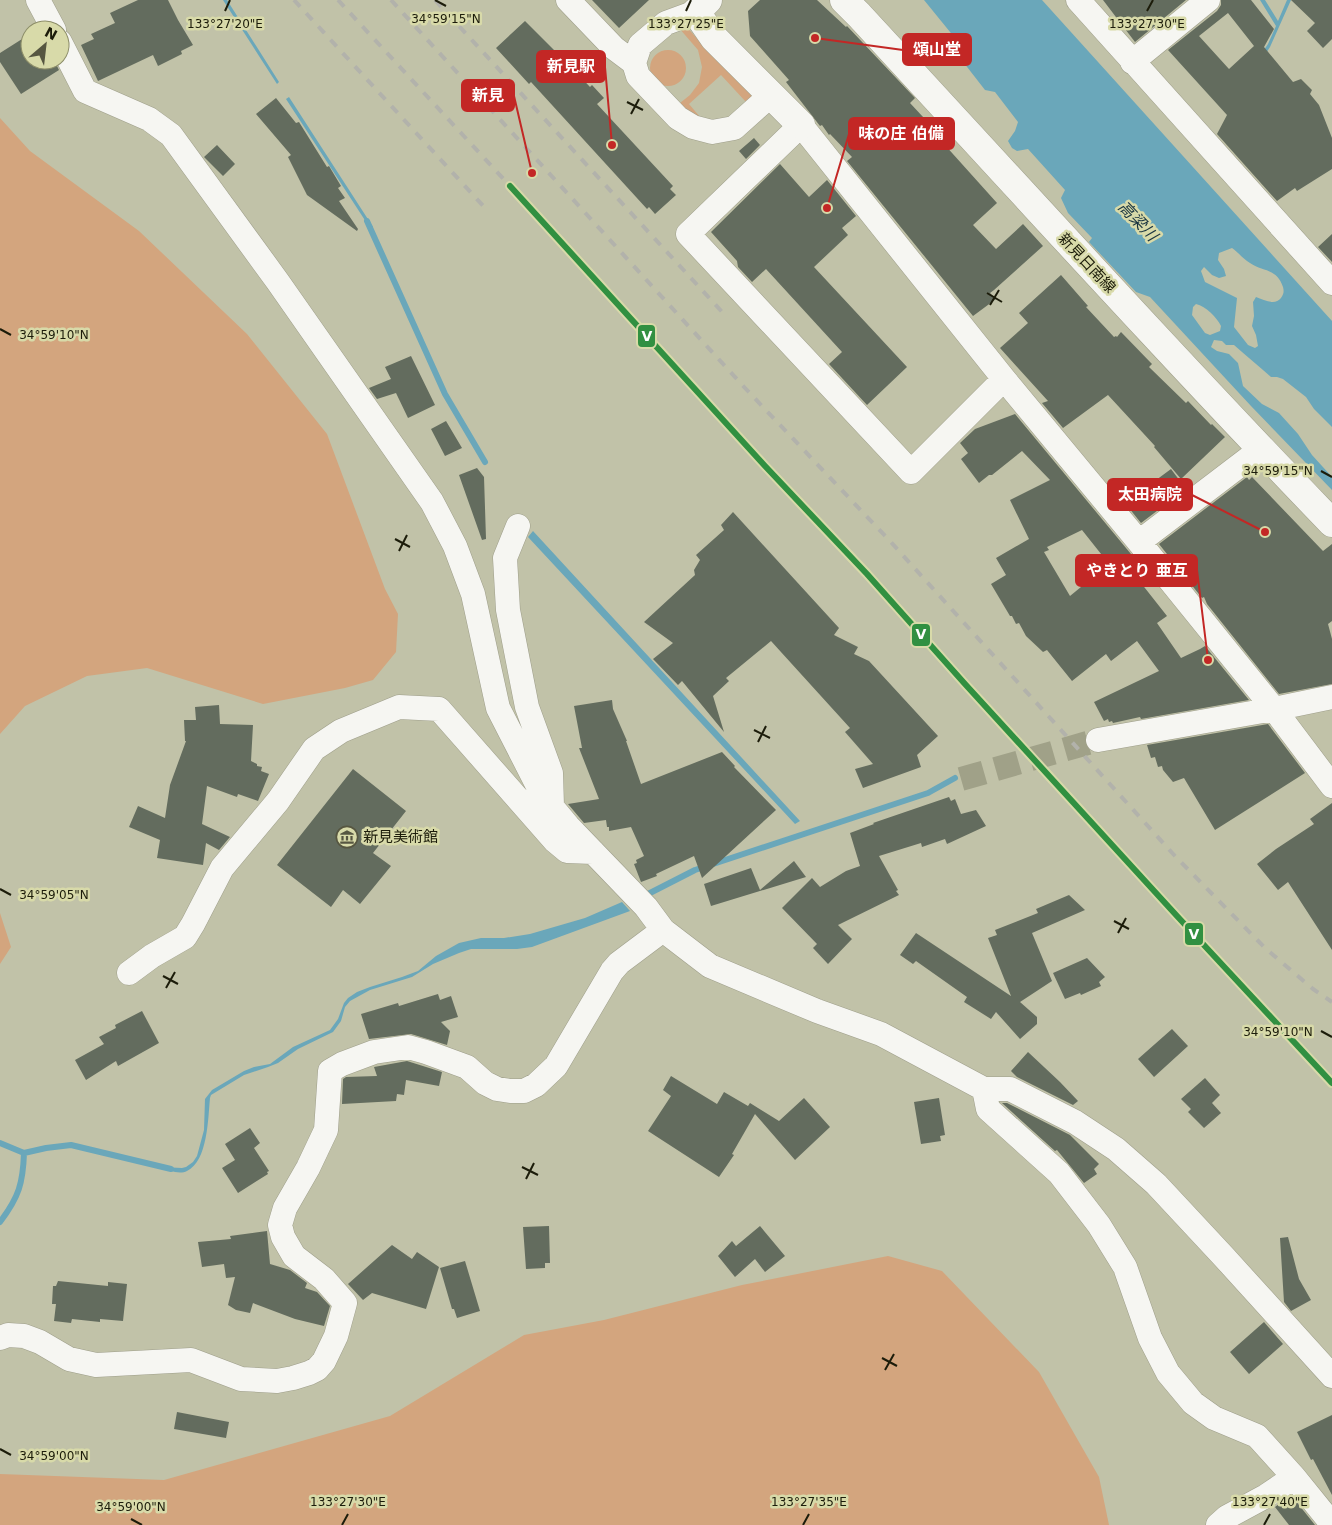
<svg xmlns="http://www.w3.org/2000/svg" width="1332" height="1525" font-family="'DejaVu Sans','Noto Sans JP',sans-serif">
<rect width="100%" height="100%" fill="#c1c2a8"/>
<path fill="#d3a57e" d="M686,26L707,50L754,95L746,102L721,75L689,104L700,117L695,118L680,103L690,95L699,83L702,67L698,50L679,28Z
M650 68a18 18 0 1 1 36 0a18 18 0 1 1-36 0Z
M0,118L30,151L139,231L247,334L327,434L385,589L398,614L396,652L373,680L345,688L263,704L147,668L87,676L25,706L0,734Z
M0,913L11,947L0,964Z
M888,1256L942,1271L1039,1372L1099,1477L1109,1525H0V1474L164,1480L390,1416L524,1335L604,1320L742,1285Z"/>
<path fill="#6aa7ba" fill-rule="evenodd" d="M223,0H227L279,82L277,84Z
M924,0H1042L1332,321V427L1314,409L1306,397L1283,379L1277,377H1271C1259,366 1246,356 1234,345H1226L1222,341L1214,340L1211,347L1217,351L1229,354L1238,363L1243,386L1262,404L1279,413L1298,434L1312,455L1332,477V490L1251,406L1150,297L1136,292L1089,242L1092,238L1068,213L1061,198L1065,190L1028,149L1017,151L1012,148L1008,141L1015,131L1018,122L995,92L985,90L957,54L959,43ZM1232,248C1238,252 1243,259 1250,263C1263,272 1277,268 1283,287C1284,291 1284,294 1281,298C1275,306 1264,300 1256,297L1253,302L1254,316L1252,326L1256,335L1258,346L1255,348L1248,345L1234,327L1237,298L1205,282L1201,271L1204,267L1212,275L1219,278L1226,276L1224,269L1218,260L1219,253ZM1196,304C1206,306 1217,318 1221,326L1220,331L1210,335L1205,333L1192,315L1193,307Z
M1260,0H1265L1278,21L1287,0H1291L1270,47L1256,68L1253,66L1268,44L1276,26Z
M289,97L373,227L370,228L286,99Z
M533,531L800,821L795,824L528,537Z
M622,902L630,911L532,947L517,949H471L459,953L433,964L412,977L370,990L350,1001L345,1007L341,1021L333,1032L298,1049L278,1063L268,1067L244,1075L211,1095L210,1098C208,1118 208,1161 187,1171C179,1175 168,1170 161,1167L182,1168L186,1167L193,1162L197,1156L204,1130L205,1099L212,1090L244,1071L254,1067L270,1064L293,1047L330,1030L338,1019L344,1003L348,998L357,992L370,987L402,977L418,971L436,956L459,943L481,938H504L530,934L585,918Z"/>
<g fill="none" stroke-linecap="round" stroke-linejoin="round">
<path stroke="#6aa7ba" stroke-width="6" d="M367,221L445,394L485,462
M648,894L695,870L928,793L955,778
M0,1143L24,1153L46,1148L71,1145L171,1169
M0,1222C19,1197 23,1183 24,1153"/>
</g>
<path fill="#636c5e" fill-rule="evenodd" d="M138,0H168L178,20L193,45L181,51L182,54L158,66L153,55L98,81L81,45L94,39L91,34L115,23L110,13Z
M592,0H649L619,28Z
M760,0H817L846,27L847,26L915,98L910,103L937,132L935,134L997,203L973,225L996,249L1023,224L1043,246L994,290L990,293L996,299L973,316L847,161L852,157L830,134L829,135L822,125L820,126L786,82L789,80L750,36L748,11Z
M1103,0H1186L1135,42Z
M1221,0H1251L1274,29L1264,47L1293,82L1301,79L1312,90L1310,94L1319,105L1332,138V169L1297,191L1295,188L1277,201L1217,134L1227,115L1168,50L1217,11L1221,5ZM1228,13L1254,46L1229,69L1199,36Z
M1291,0H1332V39L1323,48L1307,31L1315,23Z
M525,21L556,52H557L590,87L592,85L604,98L597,104L673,186L670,189L676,195L655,214L649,207L647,209L531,82L529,84L496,48Z
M30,34V60H54L59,70L21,94L0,62V53Z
M276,98L296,123L299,122L327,167L329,166L341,186L338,188L345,198L339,201L358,229L357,231L307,195L288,157L291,155L256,114Z
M754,138L760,145L746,159L739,151Z
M217,145L235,164L223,176L204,157Z
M780,164L809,197L827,180L856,216L842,228L848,235L814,267L907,367L867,405L829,364L842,352L766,269L752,282L738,267L737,261L711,232Z
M1332,234V262L1318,247Z
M1061,275L1088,306L1086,307L1114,337L1116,336L1117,337L1121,332L1152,364L1149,367L1186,403L1188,401L1211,425L1212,424L1225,437L1181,479L1154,447L1155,446L1108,395L1063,428L1042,403L1048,401L1000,348L1028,323L1019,313Z
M411,356L435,405L408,418L396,393L377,399L369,388L391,379L385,367Z
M1015,414L1150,577L1141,583L1167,616L1157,623L1181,658L1200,649L1205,646L1249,700L1141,719L1140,717L1113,723L1112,721L1109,722L1108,719L1104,721L1094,702L1159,671L1137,641L1111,661L1106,654L1072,681L1047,650L1043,652L1026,636L1019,623L1016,624L1012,616H1010L991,584L1006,575L996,558L1029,539L1010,500L1050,480L1022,451L992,475H989L979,483L961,459L968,453L960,443L975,429ZM1082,530L1109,564L1070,596L1044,552L1049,550L1047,547Z
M446,421L462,448L445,456L431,429Z
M477,468L484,477L486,539L482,540L459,475Z
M1171,469L1186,489L1141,523L1125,503Z
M1247,477L1249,480L1252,477L1323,551L1332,544V621L1328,624L1332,639V684L1279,694L1207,604L1204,597L1202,598L1159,544Z
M733,512L839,628L834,635L858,647L854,654L869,661L938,736L917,755L921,767L863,788L855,769L873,764L845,732L850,728L771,641L726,678L729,681L713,696L724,732L682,681L678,685L653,659L673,643L644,622L695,575L694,570L700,560L696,555L724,530L721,525Z
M612,700L613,709L627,741H626L641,784L722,752L735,766L734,767L776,810L702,878L694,856L656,874L657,876L641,882L634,864L637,863L636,860L644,856L631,827L609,831V827H607L606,820L584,823L568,804L599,799L579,748H582L574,706Z
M219,705L220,724L253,725L251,761L257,764V766L262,767L261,771L269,774L258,801L238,794L237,797L207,786L202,824L230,837L219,850L206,843L203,865L157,858L160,840L129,827L138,806L165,818L170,785L186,741H185L184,720H196L195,707Z
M1268,724L1305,773L1215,830L1184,778L1173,782L1163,770L1162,766L1158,767L1155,757L1151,758L1147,745Z
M353,769L406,811L373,853L391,866L360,904L343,890L331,907L277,865Z
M949,797L951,801L955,799L961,814L976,810L986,826L947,844L945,839L922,847L921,843L879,856L898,890L896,891L899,895L838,925L852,939L828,964L813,948L817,944L782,908L812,878L820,887L846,871L860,866L850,833L874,824L873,823Z
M1332,803V950L1288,882L1278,890L1257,864L1276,849L1314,824L1310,819Z
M794,861L806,877L711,906L704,884L751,868L760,890Z
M1069,895L1085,910L1032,933L1052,981L1020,1002L1037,1017V1024L1020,1039L996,1012L991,1019L964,1002L967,997L916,961L913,964L900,955L916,933L1011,996L988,938L997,935L995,930L1038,913L1036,909Z
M1087,958L1105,977L1099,982L1101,986L1081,995L1080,993L1065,999L1053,973Z
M438,994L440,1000L451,996L458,1017L441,1022L450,1031L447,1045L411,1034L369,1039L361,1014L398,1003L399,1006Z
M142,1011L159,1043L118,1066L116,1061L86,1080L75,1060L104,1044L99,1037L116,1028L115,1025Z
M1172,1029L1188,1046L1154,1077L1138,1059Z
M1028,1052L1060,1082L1078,1101L1073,1105L1017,1077L1011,1071Z
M407,1061L442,1072L439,1086L406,1080L404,1095L397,1094L396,1101L342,1104L343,1079L346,1077L377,1076L374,1067Z
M671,1076L717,1104L724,1092L748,1106L750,1103L779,1121L804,1098L830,1127L795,1160L755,1114L732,1154L734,1155L719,1177L648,1131L671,1096L663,1090Z
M1205,1078L1220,1095L1212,1103L1221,1113L1204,1128L1188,1112L1191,1109L1181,1099Z
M939,1098L945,1135L940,1136L941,1141L921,1144L914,1102Z
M1002,1103H1007L1070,1135L1099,1164L1094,1169L1097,1174L1084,1183L1057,1150L1055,1151Z
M250,1128L260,1143L254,1148L269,1171L267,1172L268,1174L238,1193L222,1168L235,1160L225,1144Z
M549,1226L550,1263H545V1268L526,1269L523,1227Z
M760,1226L785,1256L765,1272L755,1259L735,1277L718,1256L732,1241L736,1246Z
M267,1231L270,1264L290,1270L307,1283L305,1288L317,1292L330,1306L324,1326L295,1319L253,1303L250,1313L236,1310L228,1305L235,1277L226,1278L224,1264L202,1267L198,1242L231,1239L230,1236Z
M1288,1237L1299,1279L1311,1300L1291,1311L1284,1302L1280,1238Z
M392,1245L412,1259L417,1252L439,1267L426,1309L372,1293L363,1300L348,1284Z
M465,1261L480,1311L457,1318L454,1309H452L440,1268Z
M58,1281L108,1286V1282L127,1284L123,1321L100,1319V1322L72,1319L71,1323L54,1321L56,1304H52L53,1286H56Z
M1264,1322L1283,1344L1249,1374L1230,1352Z
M177,1412L229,1422L226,1438L174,1429Z
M1332,1415V1495L1313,1459L1311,1460L1297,1432Z
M1291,1495L1315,1525H1289L1275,1507Z"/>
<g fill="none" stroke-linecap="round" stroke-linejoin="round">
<path stroke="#a0a188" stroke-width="24" stroke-dasharray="24 12" stroke-linecap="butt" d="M961,779L1098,740"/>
<g stroke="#9e9e8a" stroke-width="25">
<path id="minor" d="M38,0L54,30
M568,0L614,48L634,63
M1078,0L1332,283
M696,12L666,23L640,45L634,63L638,76L678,118L693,127L712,132L734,128L771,95
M60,42L85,91L149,119L171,135L278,282L432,502L455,546L473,594L498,708L543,796L568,826L646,907L663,930L710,966L817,1011L881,1034L984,1089H1010L1075,1122L1116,1149L1156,1184L1224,1257L1332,1376
M1132,62L1208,0
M1004,379L911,472L688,234L801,125L1004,379L1139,542L1274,709L1332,786
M518,526L505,558L508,610L527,707L551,773L552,806
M1139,542L1261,449
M1098,740L1274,709L1332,697
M129,973L152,956L185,937L193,924L222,868L278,801L314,749L341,731L399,707L439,709L555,841L567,851L593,852
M984,1089L988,1109L1059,1173L1099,1225L1125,1267L1150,1338L1168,1373L1193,1403L1214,1418L1257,1436L1294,1477L1332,1524
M0,1338L8,1335L24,1336L40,1342L69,1359L96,1365L191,1360L241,1379L277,1381L293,1378L309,1373L317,1369L324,1361L336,1336L345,1303L324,1279L294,1256L283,1237L280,1225L285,1208L308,1168L326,1130L330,1071L342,1064L374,1052L408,1047L426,1052L467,1067L485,1083L497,1089L510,1091H524L536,1085L556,1066L612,971L619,963L663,930
M1218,1525L1227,1517L1266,1496L1294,1477"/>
</g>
<g stroke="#9e9e8a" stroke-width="29">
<path id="tertiary" d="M696,12L714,38L801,125"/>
</g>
<g stroke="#9e9e8a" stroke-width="29">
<path id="secondary" d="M696,12L708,0"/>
</g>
<g stroke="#9e9e8a" stroke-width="29">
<path id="primary" d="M844,0L859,15C1016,185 1171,356 1332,523"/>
</g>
<use href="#minor" stroke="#f6f6f2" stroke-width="24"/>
<use href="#tertiary" stroke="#f6f6f2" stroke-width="28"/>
<use href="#secondary" stroke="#f6f6f2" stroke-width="28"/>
<use href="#primary" stroke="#f6f6f2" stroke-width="28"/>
<path stroke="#b2b2ab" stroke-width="4" stroke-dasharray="9 9" stroke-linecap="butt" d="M294,0L486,209
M338,0L510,186
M391,0L745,388L889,540L1175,856L1265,948L1313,989L1332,1002
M435,0L724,314"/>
<g stroke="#d8daa9" stroke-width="10">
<path id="rail-1" d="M510,186L765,466L867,574L965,684L1177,916L1332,1083"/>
</g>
<use href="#rail-1" stroke="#319041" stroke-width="6"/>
</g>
<path fill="none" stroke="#1c1c0a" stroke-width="2" d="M435,0L446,6M225,11L230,0M686,11L691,0M1147,11L1153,0M627,102L643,110M631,114L639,99M987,293L1002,302M990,305L999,290M0,329L11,335M1321,471L1332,477M395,539L410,547M399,551L407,535M754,730L770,738M758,742L766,726M0,889L11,895M1114,921L1129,929M1118,933L1126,918M163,976L178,984M166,988L175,972M1321,1031L1332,1037M522,1167L538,1175M526,1179L534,1163M882,1358L897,1366M885,1370L894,1354M0,1449L11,1455M131,1519L142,1525M342,1525L348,1514M803,1525L809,1514M1264,1525L1270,1514"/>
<defs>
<g id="museum-ring" transform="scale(1.125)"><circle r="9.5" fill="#d8daa9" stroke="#565641" stroke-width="1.5"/><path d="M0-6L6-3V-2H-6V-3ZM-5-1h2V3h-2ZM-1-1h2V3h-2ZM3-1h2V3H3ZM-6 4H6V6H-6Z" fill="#565641"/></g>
</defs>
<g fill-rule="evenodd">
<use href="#museum-ring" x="347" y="837"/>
</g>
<g text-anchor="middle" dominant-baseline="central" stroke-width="5" stroke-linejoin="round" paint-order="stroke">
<g font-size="15" fill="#1c1c0a" stroke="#d8daa9">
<text transform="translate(1087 263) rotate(47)">新見日南線</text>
</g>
<g font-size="15" fill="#1c1c0a" stroke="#d8daa9" text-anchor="start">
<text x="363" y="837">新見美術館</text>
</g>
<g font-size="16" font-style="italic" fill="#193440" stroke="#d8daa9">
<text transform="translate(1138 221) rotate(46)">高梁川</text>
</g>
</g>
<g font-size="12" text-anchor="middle" fill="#1c1c0a" stroke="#d8daa9" stroke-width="5" stroke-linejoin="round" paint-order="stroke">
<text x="446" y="23">34°59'15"N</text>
<text x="225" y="28">133°27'20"E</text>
<text x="686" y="28">133°27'25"E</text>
<text x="1147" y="28">133°27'30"E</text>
<text x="54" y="339">34°59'10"N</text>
<text x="1278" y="475">34°59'15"N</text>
<text x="54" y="899">34°59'05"N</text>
<text x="1278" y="1036">34°59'10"N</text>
<text x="54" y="1460">34°59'00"N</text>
<text x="348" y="1506">133°27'30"E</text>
<text x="809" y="1506">133°27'35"E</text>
<text x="1270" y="1506">133°27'40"E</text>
<text x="131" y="1511">34°59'00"N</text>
</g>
<path fill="none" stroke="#c32725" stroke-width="2" d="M815 38L903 50M612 145L605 67M532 173L514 96M827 208L849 134M1265 532L1192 495M1208 660L1197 570"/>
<g fill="#c32725" stroke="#d8daa9" stroke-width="2">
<circle cx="815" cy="38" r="5"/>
<circle cx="612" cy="145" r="5"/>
<circle cx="532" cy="173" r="5"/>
<circle cx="827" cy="208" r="5"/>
<circle cx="1265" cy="532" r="5"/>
<circle cx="1208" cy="660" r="5"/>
</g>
<g fill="#c32725" stroke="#c32725" stroke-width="2">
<rect x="903" y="34" width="68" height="31" rx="5"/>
<rect x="537" y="51" width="68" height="31" rx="5"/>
<rect x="462" y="80" width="52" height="31" rx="5"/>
<rect x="849" y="118" width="105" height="31" rx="5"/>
<rect x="1108" y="479" width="84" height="31" rx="5"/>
<rect x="1076" y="555" width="121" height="31" rx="5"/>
</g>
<g font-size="16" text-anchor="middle" font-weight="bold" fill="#fff">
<text x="937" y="55">頌山堂</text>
<text x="571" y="72">新見駅</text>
<text x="488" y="101">新見</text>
<text x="901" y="139">味の庄 伯備</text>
<text x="1150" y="500">太田病院</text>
<text x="1137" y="576">やきとり 亜互</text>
</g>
<g stroke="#d8daa9" stroke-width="2">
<rect x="637" y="324" width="19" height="24" rx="5" fill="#319041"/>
<rect x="911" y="623" width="20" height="24" rx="5" fill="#319041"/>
<rect x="1184" y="922" width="20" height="24" rx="5" fill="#319041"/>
</g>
<g font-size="14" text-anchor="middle" font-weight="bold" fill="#fff">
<text x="647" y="341">V</text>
<text x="921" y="639">V</text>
<text x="1194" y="939">V</text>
</g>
<g transform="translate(45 45) rotate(28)"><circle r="24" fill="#d8daa9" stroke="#8d8e69"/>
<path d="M0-4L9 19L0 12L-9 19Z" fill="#565641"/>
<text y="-8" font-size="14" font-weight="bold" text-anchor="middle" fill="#1c1c0a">N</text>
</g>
</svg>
